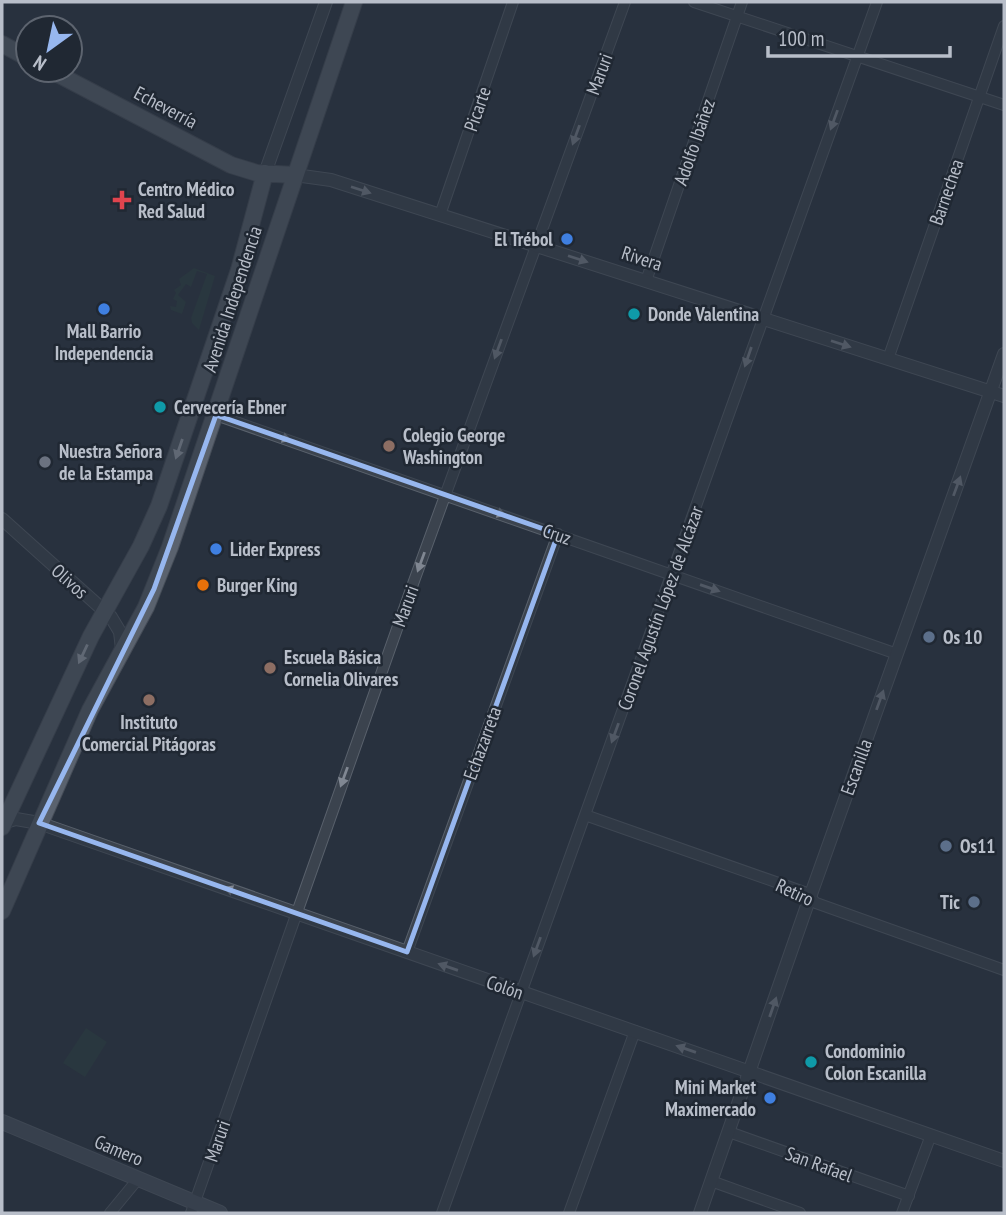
<svg xmlns="http://www.w3.org/2000/svg" width="1006" height="1215" font-family="'PT Sans Narrow',sans-serif">
<rect width="100%" height="100%" fill="#28313e"/>
<path fill="#2b3e40" d="M194,268L215,276L199,330L192,323L191,318L207,274L197,271L191,287L186,284L178,295L186,302L182,314L171,310L170,306L176,307L177,301L173,299L176,293L174,290L181,285L179,279Z
M86,1028L107,1042L85,1077L63,1063Z"/>
<g fill="none" stroke-linecap="round" stroke-linejoin="round">
<g stroke="#59616c" stroke-width="12">
<path id="minor" d="M694,2L1004,105
M440,215L513,2
M646,281L742,2
M888,359L1004,26
M216,415L897,654
M585,815L804,892L816,903L1004,970
M407,952L558,534
M729,1132L909,1196
M711,1181L800,1213
M110,1213L138,1179
M191,1213L410,592L625,2
M442,1213L877,2
M569,1213L635,1031
M902,1213L931,1135"/>
</g>
<g stroke="#59616c" stroke-width="14">
<path id="tertiary" d="M265,173L326,2
M295,175L331,180L1004,396
M2,519L111,617L120,632L122,649
M5,822L16,819L39,823L1004,1161
M700,1213L810,897L1004,354"/>
</g>
<g stroke="#59616c" stroke-width="16">
<path id="secondary" d="M2,1122L220,1213"/>
</g>
<g stroke="#454c57" stroke-width="18">
<path id="primary" d="M2,44L28,58
M50,70L231,165L257,173L295,175
M2,827L91,636L141,546L159,506L239,270L265,173
M2,911L90,710L146,607L170,547L354,2"/>
</g>
<use href="#minor" stroke="#3b434e" stroke-width="10"/>
<use href="#tertiary" stroke="#3b434e" stroke-width="12"/>
<use href="#secondary" stroke="#4a5261" stroke-width="14"/>
<use href="#primary" stroke="#5a626e" stroke-width="16"/>
</g>
<defs><path id="oneway-solid" d="M-6-.8H1V-3.2L6.5 0L1 3.2V.8H-6Z" transform="scale(1.75)"/></defs>
<g fill="#808792">
<use href="#oneway-solid" transform="translate(834 120) rotate(110)"/>
<use href="#oneway-solid" transform="translate(576 135) rotate(110)"/>
<use href="#oneway-solid" transform="translate(361 190) rotate(18)"/>
<use href="#oneway-solid" transform="translate(578 259) rotate(18)"/>
<use href="#oneway-solid" transform="translate(841 344) rotate(18)"/>
<use href="#oneway-solid" transform="translate(498 349) rotate(110)"/>
<use href="#oneway-solid" transform="translate(748 357) rotate(109)"/>
<use href="#oneway-solid" transform="translate(281 437) rotate(19)"/>
<use href="#oneway-solid" transform="translate(957 486) rotate(-70)"/>
<use href="#oneway-solid" transform="translate(496 512) rotate(19)"/>
<use href="#oneway-solid" transform="translate(421 562) rotate(110)"/>
<use href="#oneway-solid" transform="translate(710 588) rotate(19)"/>
<use href="#oneway-solid" transform="translate(880 700) rotate(-70)"/>
<use href="#oneway-solid" transform="translate(615 733) rotate(110)"/>
<use href="#oneway-solid" transform="translate(344 777) rotate(110)"/>
<use href="#oneway-solid" transform="translate(234 891) rotate(-161)"/>
<use href="#oneway-solid" transform="translate(537 947) rotate(110)"/>
<use href="#oneway-solid" transform="translate(448 967) rotate(-161)"/>
<use href="#oneway-solid" transform="translate(773 1007) rotate(-71)"/>
<use href="#oneway-solid" transform="translate(686 1049) rotate(-161)"/>
</g>
<g fill="#a5acb7">
<use href="#oneway-solid" transform="translate(179 449) rotate(109)"/>
<use href="#oneway-solid" transform="translate(83 654) rotate(115)"/>
</g>
<path d="M0 0H1006V1215H0ZM216,415L558,534L407,952L39,823L154,589Z" fill="#28313e" fill-opacity=".55" fill-rule="evenodd"/>
<path fill="none" stroke="#97b7ef" stroke-width="5" stroke-linejoin="round" d="M216,415L558,534L407,952L39,823L154,589Z"/>
<path fill="#e0444e" stroke="#202833" stroke-width="2.5" d="M118.5 189.5h7v7h7v7h-7v7h-7v-7h-7v-7h7z"/>
<g fill="#3f7fe0" stroke="#202833" stroke-width="2.5">
<circle cx="567" cy="239" r="7"/>
<circle cx="104" cy="309" r="7"/>
<circle cx="216" cy="549" r="7"/>
<circle cx="770" cy="1098" r="7"/>
</g>
<g fill="#0f9aa8" stroke="#202833" stroke-width="2.5">
<circle cx="634" cy="314" r="7"/>
<circle cx="160" cy="407" r="7"/>
<circle cx="811" cy="1062" r="7"/>
</g>
<g fill="#8d6e63" stroke="#202833" stroke-width="2.5">
<circle cx="389" cy="446" r="7"/>
<circle cx="270" cy="668" r="7"/>
<circle cx="149" cy="700" r="7"/>
</g>
<circle fill="#6b7280" stroke="#202833" stroke-width="2.5" cx="45" cy="462" r="7"/>
<circle fill="#e8710a" stroke="#202833" stroke-width="2.5" cx="203" cy="585" r="7"/>
<g fill="#5c6f8a" stroke="#202833" stroke-width="2.5">
<circle cx="929" cy="637" r="7"/>
<circle cx="946" cy="846" r="7"/>
<circle cx="974" cy="902" r="7"/>
</g>
<g text-anchor="middle" dominant-baseline="central" stroke-width="5" stroke-linejoin="round" paint-order="stroke">
<g font-size="19" fill="#b8bec9" stroke="#202833">
<text transform="translate(599 74) rotate(-70)">Maruri</text>
<text transform="translate(166 107) rotate(28)">Echeverría</text>
<text transform="translate(477 109) rotate(-71)">Picarte</text>
<text transform="translate(694 142) rotate(-71)">Adolfo Ibáñez</text>
<text transform="translate(946 192) rotate(-71)">Barnechea</text>
<text transform="translate(642 258) rotate(18)">Rivera</text>
<text transform="translate(232 299) rotate(-72)">Avenida Independencia</text>
<text transform="translate(557 534) rotate(19)">Cruz</text>
<text transform="translate(70 581) rotate(42)">Olivos</text>
<text transform="translate(405 606) rotate(-70)">Maruri</text>
<text transform="translate(660 608) rotate(-70)">Coronel Agustín López de Alcázar</text>
<text transform="translate(482 743) rotate(-70)">Echazarreta</text>
<text transform="translate(856 767) rotate(-70)">Escanilla</text>
<text transform="translate(795 892) rotate(25)">Retiro</text>
<text transform="translate(505 987) rotate(19)">Colón</text>
<text transform="translate(217 1141) rotate(-71)">Maruri</text>
<text transform="translate(119 1150) rotate(23)">Gamero</text>
<text transform="translate(819 1164) rotate(20)">San Rafael</text>
</g>
<g font-size="19" font-weight="bold" fill="#b8bec9" stroke="#202833" text-anchor="start">
<text x="138" y="189">Centro Médico<tspan x="138" dy="22">Red Salud</tspan></text>
<text x="553" y="239" text-anchor="end">El Trébol</text>
<text x="648" y="314">Donde Valentina</text>
<text x="104" y="331" text-anchor="middle">Mall Barrio<tspan x="104" dy="22">Independencia</tspan></text>
<text x="174" y="407">Cervecería Ebner</text>
<text x="403" y="435">Colegio George<tspan x="403" dy="22">Washington</tspan></text>
<text x="59" y="451">Nuestra Señora<tspan x="59" dy="22">de la Estampa</tspan></text>
<text x="230" y="549">Lider Express</text>
<text x="217" y="585">Burger King</text>
<text x="943" y="637">Os 10</text>
<text x="284" y="657">Escuela Básica<tspan x="284" dy="22">Cornelia Olivares</tspan></text>
<text x="149" y="722" text-anchor="middle">Instituto<tspan x="149" dy="22">Comercial Pitágoras</tspan></text>
<text x="960" y="846">Os11</text>
<text x="960" y="902" text-anchor="end">Tic</text>
<text x="825" y="1051">Condominio<tspan x="825" dy="22">Colon Escanilla</tspan></text>
<text x="756" y="1087" text-anchor="end">Mini Market<tspan x="756" dy="22">Maximercado</tspan></text>
</g>
</g>
<rect width="1006" height="1215" fill="none" stroke="#b8bec9" stroke-width="7"/>
<g transform="translate(49 49) rotate(213)"><circle r="33" fill="#202833" stroke="#5d646f" stroke-width="2"/>
<path d="M0-5L12 26L0 18L-12 26Z" fill="#97b7ef"/>
<text y="-10" font-size="19" font-weight="bold" text-anchor="middle" fill="#b8bec9">N</text>
</g>
<path d="M768 46v10h182v-10" fill="none" stroke="#b8bec9" stroke-width="3.5"/>
<text x="778" y="46" font-size="21" fill="#b8bec9" stroke="#202833" stroke-width="5" paint-order="stroke">100 m</text>
</svg>
